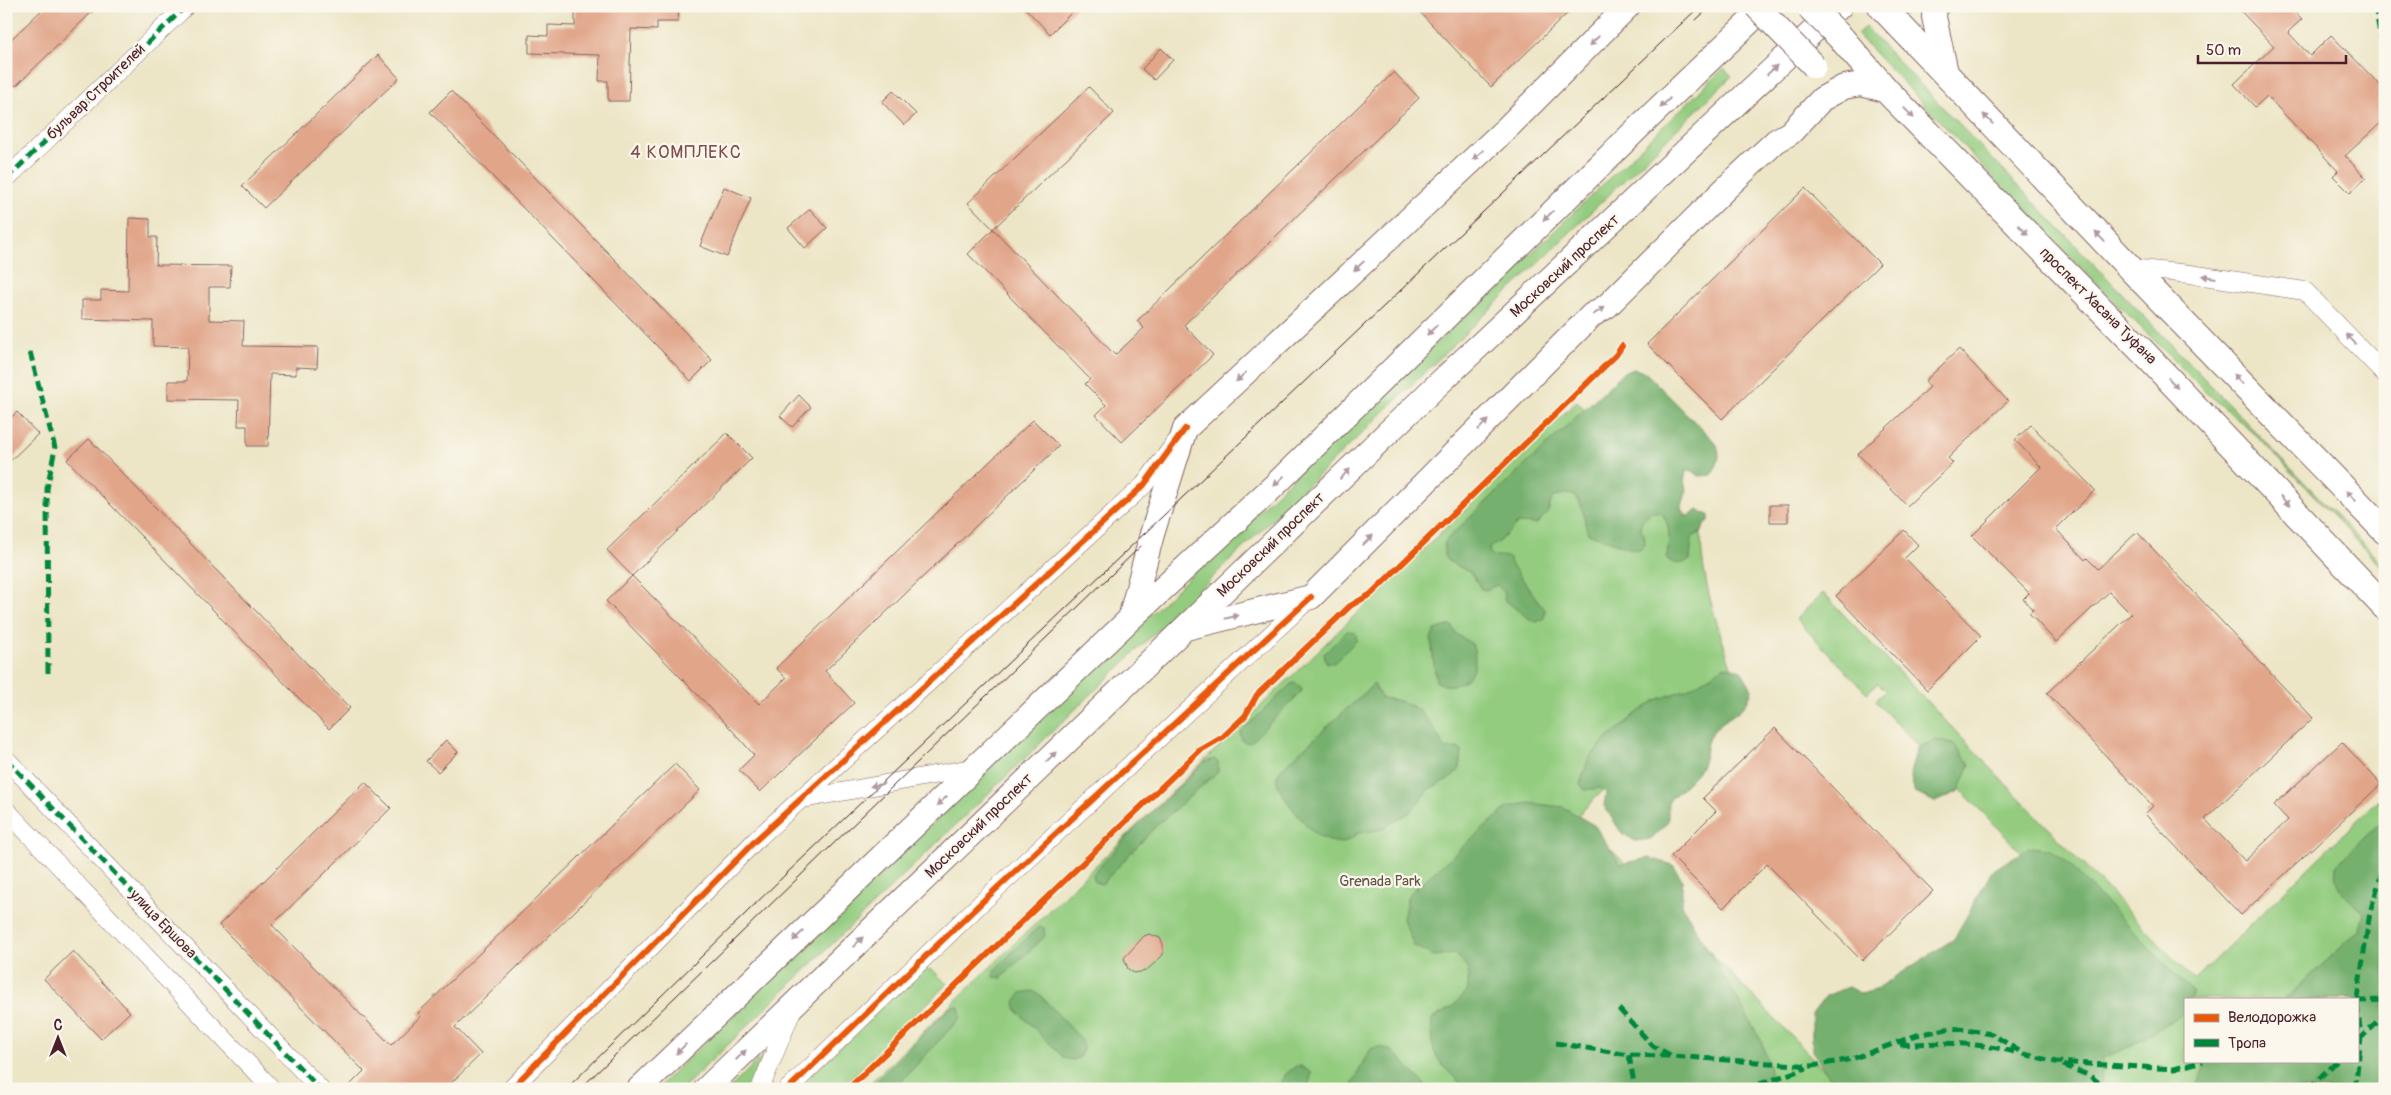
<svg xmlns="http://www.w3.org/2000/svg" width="2391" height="1095" font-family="Pangolin,sans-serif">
<rect width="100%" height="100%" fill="#fbf7ec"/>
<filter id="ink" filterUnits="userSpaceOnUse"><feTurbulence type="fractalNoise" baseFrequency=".02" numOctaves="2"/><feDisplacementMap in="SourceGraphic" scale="10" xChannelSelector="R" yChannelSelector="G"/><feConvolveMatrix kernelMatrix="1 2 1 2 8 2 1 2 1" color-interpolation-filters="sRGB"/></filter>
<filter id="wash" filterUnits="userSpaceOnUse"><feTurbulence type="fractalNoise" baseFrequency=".0096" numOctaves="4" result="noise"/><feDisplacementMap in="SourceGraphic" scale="20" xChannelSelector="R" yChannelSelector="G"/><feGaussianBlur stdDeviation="1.12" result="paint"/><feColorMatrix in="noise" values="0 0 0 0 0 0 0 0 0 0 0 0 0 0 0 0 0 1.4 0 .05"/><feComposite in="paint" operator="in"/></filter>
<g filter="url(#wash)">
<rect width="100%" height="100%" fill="#ece5c6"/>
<path fill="#93cc7f" stroke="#6e7655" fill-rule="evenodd" d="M1865,27L2385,566V570L2263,442L2204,390L2043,230L1857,34Z
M1724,68L1732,76L682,1089H656L1327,445L1471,311Z
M1577,401L1701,530C1700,578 1717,622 1731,667L1578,815L1828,1074L2039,871L1875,701L1886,691L1878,683L1867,693L1796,619L1823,593L2194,980L2378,800L2385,807V1089H864ZM2185,999H2357V1061H2185Z
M920,969L933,970L947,984L840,1089H796Z
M763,1055L749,1089H729Z"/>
<path fill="#76b06e" stroke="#60684c" d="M1635,369L1646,373L1716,443C1722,456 1718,463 1712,475L1699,476L1693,471H1686L1684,482L1687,489L1681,509L1683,515L1688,517L1698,510L1709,515V521L1704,525L1702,532L1692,537L1690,560C1681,565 1675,565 1667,559C1668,542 1673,525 1660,512H1652L1641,522V530L1644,533L1645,544L1640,549H1632L1588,533C1582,516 1586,509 1574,495L1564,494L1552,498L1548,512L1537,524L1518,523L1499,542L1489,548L1490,554C1497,558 1504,554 1510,559L1511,564L1545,610L1544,618L1537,622C1529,621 1514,606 1505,601L1503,591L1497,585L1486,590L1481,589L1471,573L1448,561L1444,556V544L1447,539L1625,371Z
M1451,625L1456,634L1472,644C1475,653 1477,663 1472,672C1466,684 1446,690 1436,681L1431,639L1435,630Z
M1347,631L1355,632L1357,640L1334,663L1326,662L1324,654Z
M1725,666L1741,670L1752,689C1746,715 1726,714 1712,733C1704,743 1707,754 1702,765C1696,776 1677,792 1668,802V821L1652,839L1635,841L1621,832L1604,806L1606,793L1601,788L1585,790L1580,784L1588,760L1600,745L1637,713L1656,700L1690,688Z
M1295,683L1302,688L1301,692L1250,743L1242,741L1240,733L1291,684Z
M1374,684L1381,698C1422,702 1426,717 1446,749L1457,748L1462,751L1460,769L1452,777L1430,789L1409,813L1379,830L1359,833L1343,843C1333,842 1326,841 1317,835C1306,827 1279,794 1277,781C1276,777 1278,773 1280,770Z
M1935,740L1953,743L1970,764L1959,791L1935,802L1915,793L1910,774L1917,748Z
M1214,759L1218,762V772L1157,825L1102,884L1094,882L1093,874L1140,823L1205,762Z
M1529,803L1563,807L1595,826L1620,864L1649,858L1673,865L1682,879V905L1761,1040L1775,1089H1466C1441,1063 1428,1058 1432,1019L1452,1007L1468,990V968L1455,954L1433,956L1414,946L1403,919L1408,895L1508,807Z
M2385,818V1089H2195L2207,1061H2357V999H2285L2360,930L2364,913C2348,897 2330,888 2337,864Z
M2029,847L2049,849L2066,861L2193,993L2191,999H2185V1012L2129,1047L2103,1058L2101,1083L2106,1089H1933L1858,1086L1830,1078L1812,1051V1014L1826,996L1848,987L1861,994L1875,990L1954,939L1992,871Z
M1040,927L1044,928L1045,936L1001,978L994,977V970L1036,929Z
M1032,991L1040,995L1082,1040L1083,1049L1080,1057L1073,1060L1064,1058L1017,1011L1015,1002L1021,993Z
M955,1006L959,1007L961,1017L894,1089H869L949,1008Z
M1380,1047L1393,1051L1429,1089H1349C1358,1079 1361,1061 1372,1048Z
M1296,1066H1301L1311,1073L1309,1089H1277L1286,1074Z"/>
<g id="blocks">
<path fill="#e1a68a" d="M46,6H98L16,86L6,77V44Z
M575,6H679L678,22H657V30L631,29L629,101H608V81H599L600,55L529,53V35L548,36V25L575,26Z
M1023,6H1078L1050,34Z
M1414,6H1575L1491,87Z
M2236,6H2289L2302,19L2288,32L2310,56L2331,35L2385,90V119L2345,156L2366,178L2350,193L2333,176L2338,171L2267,96L2255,107L2234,84L2274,46Z
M1161,48L1173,60L1154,80L1142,69Z
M378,55L399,78L264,208L242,186Z
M1394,72L1419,98L1184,325L1213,355L1122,442L1096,415L1106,405L1085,384L1090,379L968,254L993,229L1115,355L1144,328L1137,321Z
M1089,87L1114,113L993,229L968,203Z
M451,91L712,360L691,381L430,112Z
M893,91L916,114L904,125L882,102Z
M724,187L751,198L727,257L700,246Z
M1805,188L1880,264L1722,419L1647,344Z
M810,209L827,228L805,248L788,228Z
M129,218L150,219V237H157L156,265L231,266L230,287H209V320L244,321L243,346L318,347L317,368L296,367V375L270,374L268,446H247V426H238L239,400L168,399V381H187L188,347L153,346V321L82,319V300H101V290L128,291Z
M1959,349L2008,401L1948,458L1953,463L1907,506L1858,454L1930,387L1925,381Z
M799,395L811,407L792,427L780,416Z
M17,412L38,434L6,465V422Z
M1033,420L1059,446L825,671L854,703L760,792L739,770L754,755L732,730L606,601L632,576L759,704L786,678L776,668Z
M2031,425L2095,490L2056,529L2085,560L2087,558L2098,569L2137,532L2313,718L2205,819L2245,861L2288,820L2274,805L2342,742L2381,784L2241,915L2145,814L2153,806L2047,693L2131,614L2109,592L2056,642L2029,613L2033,610L2023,599L2029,593L1972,536L2041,467L2015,440Z
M727,433L752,458L632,576L607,550Z
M89,439L350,708L329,729L67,460Z
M1770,505H1788V522H1770Z
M1904,530L1918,545L1905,558L1981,636L1927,690L1836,596Z
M1775,728L1933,891L1862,961L1767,864L1723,908L1671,856L1716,811L1703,798Z
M446,740L458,752L438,772L426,761Z
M675,764L700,790L455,1027L481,1054L445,1089H346L364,1071L219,925L365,782L391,808L272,925L391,1045L421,1016L418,1013Z
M1149,934L1160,938L1163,944V955L1146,971L1134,973L1128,969L1124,958L1144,936Z
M73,951L130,1012L101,1039L44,979Z"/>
</g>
</g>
<g filter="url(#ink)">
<use href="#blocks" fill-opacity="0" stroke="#836461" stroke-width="1"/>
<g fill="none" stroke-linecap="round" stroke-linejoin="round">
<g stroke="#836461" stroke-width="19">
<path id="street" d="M6,179L186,6
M2130,268L2190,274L2305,291L2385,374
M6,759L320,1089
M803,799L977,767
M6,810L272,1089
M511,1089L756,840L1144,485L1176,442
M760,1089L793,1008
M788,1089L981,903L1310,598"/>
</g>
<g stroke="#836461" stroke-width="26">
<path id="secondary" d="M1935,6L1934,17L1947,77
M1130,619L1152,534L1185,429L1509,126L1628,6
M1186,628L1311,597L1592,315L1607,306L1726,188L1776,141L1790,133L1822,99L1844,87L1861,84L1886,90
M639,1089L1130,619L1275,485L1639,127L1766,6
M706,1089L1432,390L1840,6"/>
</g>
<g stroke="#836461" stroke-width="28">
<path id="primary" d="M1881,6L2130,268L2385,531
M1841,38L1886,90L2145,354L2385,607"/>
</g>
<use href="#street" stroke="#fff" stroke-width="18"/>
<use href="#secondary" stroke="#fff" stroke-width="24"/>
<use href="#primary" stroke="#fff" stroke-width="26"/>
<path stroke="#4a1f2b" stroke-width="1" d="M1696,20L1711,6
M566,1089L787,873L1700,6
M580,1089L1141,546"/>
<g stroke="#836461" stroke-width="26" stroke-linecap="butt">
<path id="secondary-bridge" d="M1756,6L1814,66"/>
</g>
<g stroke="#836461" stroke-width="28" stroke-linecap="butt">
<path id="primary-bridge" d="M1809,6L1841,38"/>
</g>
<use href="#secondary-bridge" stroke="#fff" stroke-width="24"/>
<use href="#primary-bridge" stroke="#fff" stroke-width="26"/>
<path stroke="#00873e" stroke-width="5" stroke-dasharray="10 5" stroke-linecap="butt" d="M2375,6L2383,50
M6,179L186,6
M30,352L55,448L47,489L48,673
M6,759L320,1089
M2382,805L2385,809
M2357,999L2370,912L2385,863
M2357,1001L2385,1000
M1619,1009L1653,1046L1672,1056L1812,1066L1852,1059L1917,1035L1952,1028L1992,1034L2024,1054L2056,1062L2174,1069L2203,1061
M2359,1040L2385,1015
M1556,1043L1629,1055L1669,1056
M1900,1045C1938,1042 1977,1042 2014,1052
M1629,1055L1635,1089
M2063,1065L2090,1076L2107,1089
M1745,1089L1807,1068
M2308,1089L2337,1061
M2355,1089L2361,1038L2357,1003"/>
<g stroke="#fbf7ec" stroke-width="9">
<path id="cycleway" d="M511,1089L756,840L1144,485L1185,429
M788,1089L981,903L1311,597
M848,1089L1199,751L1223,737L1245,716L1257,695L1350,606L1371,594L1616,355L1622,346"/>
</g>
<use href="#cycleway" stroke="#e8590c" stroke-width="6"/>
</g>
<defs><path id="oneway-solid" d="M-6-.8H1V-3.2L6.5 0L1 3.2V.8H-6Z" transform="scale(1.25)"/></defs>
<g fill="#ae9aa0">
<use href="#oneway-solid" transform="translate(1594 41) rotate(135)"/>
<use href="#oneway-solid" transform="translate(1772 70) rotate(-43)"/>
<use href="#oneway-solid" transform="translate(1665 103) rotate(136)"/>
<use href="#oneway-solid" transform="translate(1909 113) rotate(46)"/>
<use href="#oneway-solid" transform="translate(1988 119) rotate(-134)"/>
<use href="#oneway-solid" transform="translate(1478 155) rotate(137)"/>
<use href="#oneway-solid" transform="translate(1548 216) rotate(136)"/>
<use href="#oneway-solid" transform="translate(2023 230) rotate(45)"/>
<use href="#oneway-solid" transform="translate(2100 237) rotate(-134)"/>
<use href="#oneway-solid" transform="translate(1359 266) rotate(137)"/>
<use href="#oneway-solid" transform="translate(2209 277) rotate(-172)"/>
<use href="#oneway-solid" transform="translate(1599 311) rotate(-31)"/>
<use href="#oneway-solid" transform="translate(1432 330) rotate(136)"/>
<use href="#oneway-solid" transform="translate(2351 339) rotate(-134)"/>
<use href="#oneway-solid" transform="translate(1241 377) rotate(137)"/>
<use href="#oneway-solid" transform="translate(2238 379) rotate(-134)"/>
<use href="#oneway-solid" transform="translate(2173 383) rotate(47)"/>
<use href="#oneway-solid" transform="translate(1483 425) rotate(-45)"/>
<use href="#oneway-solid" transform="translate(1345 474) rotate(-44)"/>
<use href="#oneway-solid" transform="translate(1279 481) rotate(136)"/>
<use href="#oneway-solid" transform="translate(2351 496) rotate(-134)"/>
<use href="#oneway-solid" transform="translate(2285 501) rotate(47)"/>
<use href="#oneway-solid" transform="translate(1368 540) rotate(-45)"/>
<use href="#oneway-solid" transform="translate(1232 617) rotate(-14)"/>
<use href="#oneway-solid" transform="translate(1051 757) rotate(-44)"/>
<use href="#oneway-solid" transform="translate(877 785) rotate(168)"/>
<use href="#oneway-solid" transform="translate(942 801) rotate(137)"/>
<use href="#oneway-solid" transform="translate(798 936) rotate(137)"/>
<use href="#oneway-solid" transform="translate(858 942) rotate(-44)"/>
<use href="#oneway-solid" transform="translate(681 1049) rotate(136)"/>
<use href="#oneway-solid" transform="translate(741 1055) rotate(-44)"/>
</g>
</g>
<g text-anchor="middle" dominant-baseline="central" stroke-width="4.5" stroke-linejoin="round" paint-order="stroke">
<g font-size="15" fill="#4a1f2b" stroke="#fbf7ec">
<text transform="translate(96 92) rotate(-44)">бульвар Строителей</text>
<text transform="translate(1565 266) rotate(-43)">Московский проспект</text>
<text transform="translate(2098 306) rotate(45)">проспект Хасана Туфана</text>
<text transform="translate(1271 545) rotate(-44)">Московский проспект</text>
<text transform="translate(979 826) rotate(-44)">Московский проспект</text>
<text transform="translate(163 924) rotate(46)">улица Ершова</text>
</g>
<g font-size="15" fill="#605344" stroke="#fbf7ec">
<text x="1380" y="881">Grenada Park</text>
</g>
<g font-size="18" letter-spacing="1" fill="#7f4e4c" stroke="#fbf7ec">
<text x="686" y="152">4 КОМПЛЕКС</text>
</g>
</g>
<rect width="2391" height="1095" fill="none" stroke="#fbf7ec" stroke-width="25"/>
<rect x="2184" y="998" width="175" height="65" fill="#fbf7ec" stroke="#b4a19f"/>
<rect x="2194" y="1014" width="25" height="8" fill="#e8590c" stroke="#b4a19f"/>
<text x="2228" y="1022" font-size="15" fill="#4a1f2b">Велодорожка</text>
<rect x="2194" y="1039" width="25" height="8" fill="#00873e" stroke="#b4a19f"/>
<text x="2228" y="1048" font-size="15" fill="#4a1f2b">Тропа</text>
<g transform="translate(58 1038)" stroke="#fbf7ec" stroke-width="4" paint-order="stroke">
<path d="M0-4L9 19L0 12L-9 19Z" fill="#4a1f2b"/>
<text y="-8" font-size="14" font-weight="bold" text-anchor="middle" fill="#4a1f2b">С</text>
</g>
<path d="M2198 55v8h148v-8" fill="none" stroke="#4a1f2b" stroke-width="2.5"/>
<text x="2206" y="55" font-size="15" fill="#4a1f2b" stroke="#fbf7ec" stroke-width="4" paint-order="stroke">50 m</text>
</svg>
